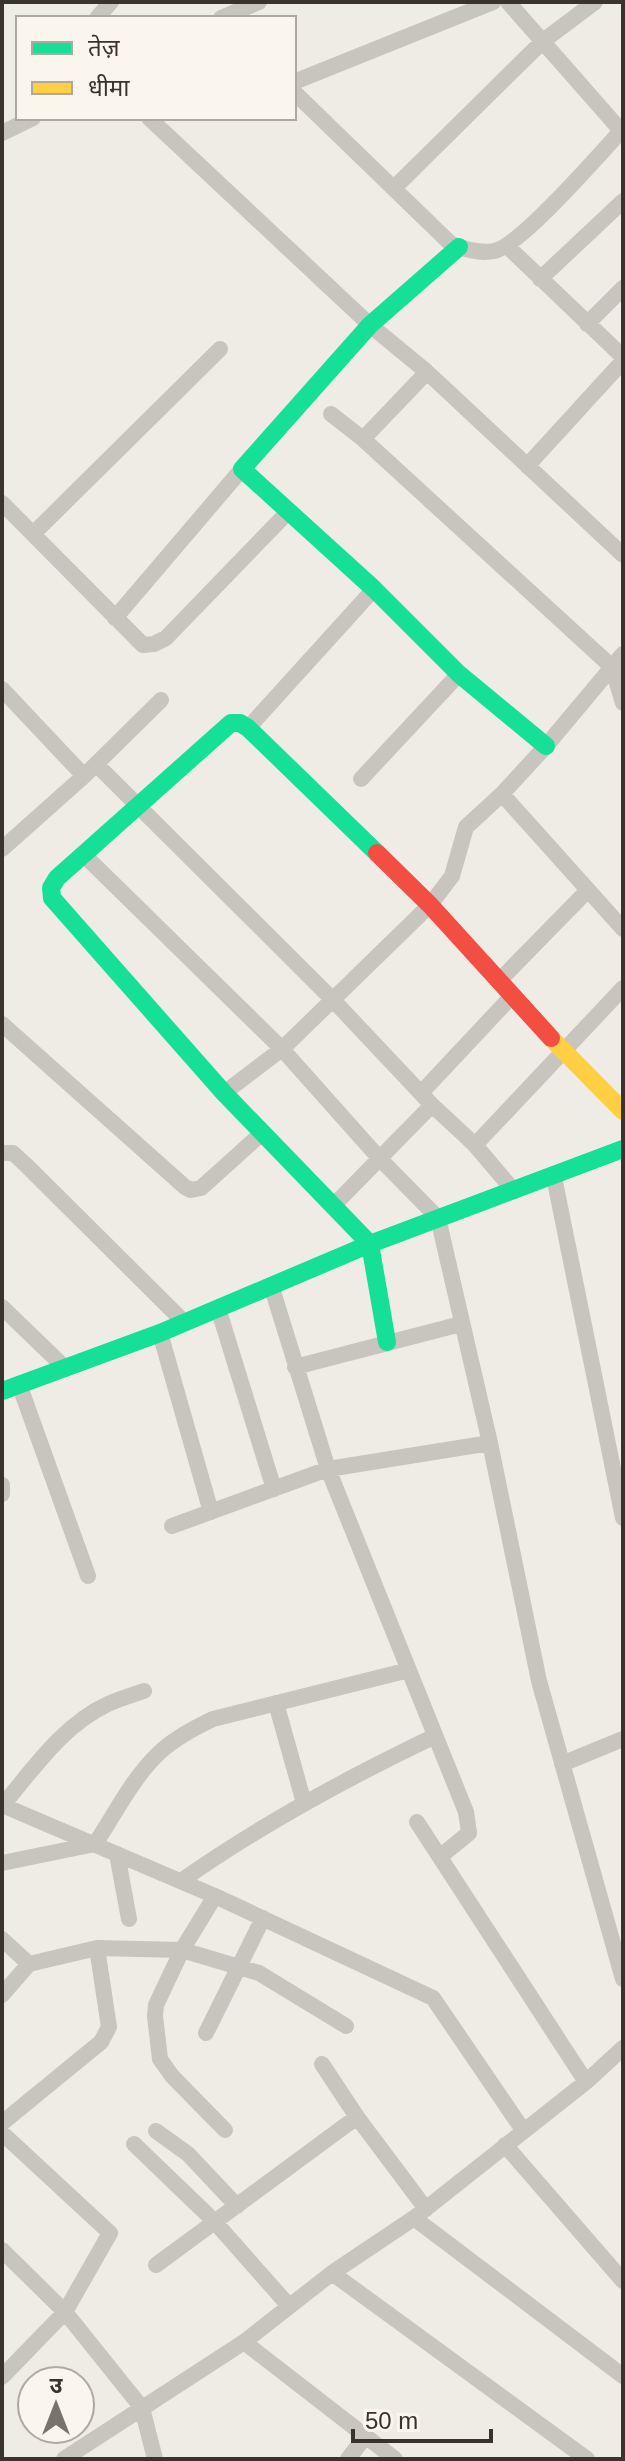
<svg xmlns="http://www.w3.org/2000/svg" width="625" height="2461" font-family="Arial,'Noto Sans Devanagari',sans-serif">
<rect width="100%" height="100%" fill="#efece6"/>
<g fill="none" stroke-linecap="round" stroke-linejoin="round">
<path stroke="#c8c4be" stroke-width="16" d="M508,2L623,133
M97,18L111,2
M221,18L259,2
M294,82L493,2
M294,92L451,244C464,249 479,254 494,251C519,247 599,155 621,131
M149,118L370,325L427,372L623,555
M2,133L33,118
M394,188L543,41L595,2
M507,246L623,357
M540,279L623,201
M587,324L623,288
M331,414L363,439L612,667L623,703
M363,439L427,372
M527,466L623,361
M2,503L143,645L154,644L166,638L288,512
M33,534L220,349
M115,618L242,469
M2,689L84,776
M248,728L374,589
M96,764L333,1000L432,1105L475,1145L514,1191
M361,779L459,674
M502,794L623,929
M2,849L84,776L161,700
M84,855L282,1049L380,1159L438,1218L490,1443L539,1681L623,1979
M499,981L588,890
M2,1024L185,1187L191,1190L201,1188L262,1133
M224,1093L282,1049L430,905L452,876L466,827L502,794L546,746L623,654
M421,1093L512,996
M475,1145L623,988
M2,1153H13L27,1166L185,1323
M554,1177L623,1518
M334,1205L432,1105
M271,1285L328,1469L466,1812L469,1833L441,1856
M2,1307L64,1367
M218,1308L274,1489
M160,1333L211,1512
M295,1367L461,1324
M19,1384L88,1576
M2,1485V1494
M172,1526L328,1469L490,1443
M276,1703L304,1803
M562,1764L623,1739
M2,1805L215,1896L433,1998L523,2130
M3,1805C33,1769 64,1724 108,1704C119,1699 132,1695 144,1691
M417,1822L586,2082
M117,1854L129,1919
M2,1863L95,1844C115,1814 133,1777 160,1752C175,1738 194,1728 213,1719L409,1670
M181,1881C262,1824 345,1779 435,1736
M215,1896L182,1950L156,2005L155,2016L160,2059L172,2076L225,2130
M2,1939L29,1964
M2,1995L29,1964L97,1948L182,1950L259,1973L346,2026
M206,2033L263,1918
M322,2064L357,2117L426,2209
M2,2123L101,2042L109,2027L97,1948
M156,2131L188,2154L237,2206
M2,2133L110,2233L65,2312L2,2377
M134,2144L214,2221L289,2306
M505,2145L623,2281
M414,2218L623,2376
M2,2250L65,2312L142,2408L155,2459
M156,2265L357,2117
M332,2273L587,2459
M244,2342L395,2459
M64,2459L244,2342L332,2273L414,2218L586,2082L623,2048
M348,2459L365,2437"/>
<path stroke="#16e098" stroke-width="18" d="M459,247L370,325L242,469L374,589L459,674L546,746
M377,853L248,728L240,723H231L57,878L51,888L52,898L224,1093L370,1244L387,1342
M2,1391L160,1333L370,1244L623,1149"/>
<path stroke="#ffcf43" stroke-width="18" d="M551,1038L623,1111"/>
<path stroke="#f24e42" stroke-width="18" d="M377,853L430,905L551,1038"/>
</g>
<rect width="625" height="2461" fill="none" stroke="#3a322c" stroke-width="8"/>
<rect x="16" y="16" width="280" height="104" fill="#faf6ee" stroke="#ada8a0" stroke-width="2"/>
<rect x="32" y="42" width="40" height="12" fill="#16e098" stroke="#ada8a0" stroke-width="2"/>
<text x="88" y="56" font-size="24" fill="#3a322c">तेज़</text>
<rect x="32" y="82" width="40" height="12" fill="#ffcf43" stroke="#ada8a0" stroke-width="2"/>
<text x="88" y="96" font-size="24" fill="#3a322c">धीमा</text>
<g transform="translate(56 2405)"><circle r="38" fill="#faf6ee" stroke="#ada8a0" stroke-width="2"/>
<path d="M0-6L14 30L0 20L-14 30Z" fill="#79736d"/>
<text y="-12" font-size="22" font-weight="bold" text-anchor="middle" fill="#3a322c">उ</text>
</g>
<path d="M353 2429v12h138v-12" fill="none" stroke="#3a322c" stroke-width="4"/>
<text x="365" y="2429" font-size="24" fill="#3a322c" stroke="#faf6ee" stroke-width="6" paint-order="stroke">50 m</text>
</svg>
